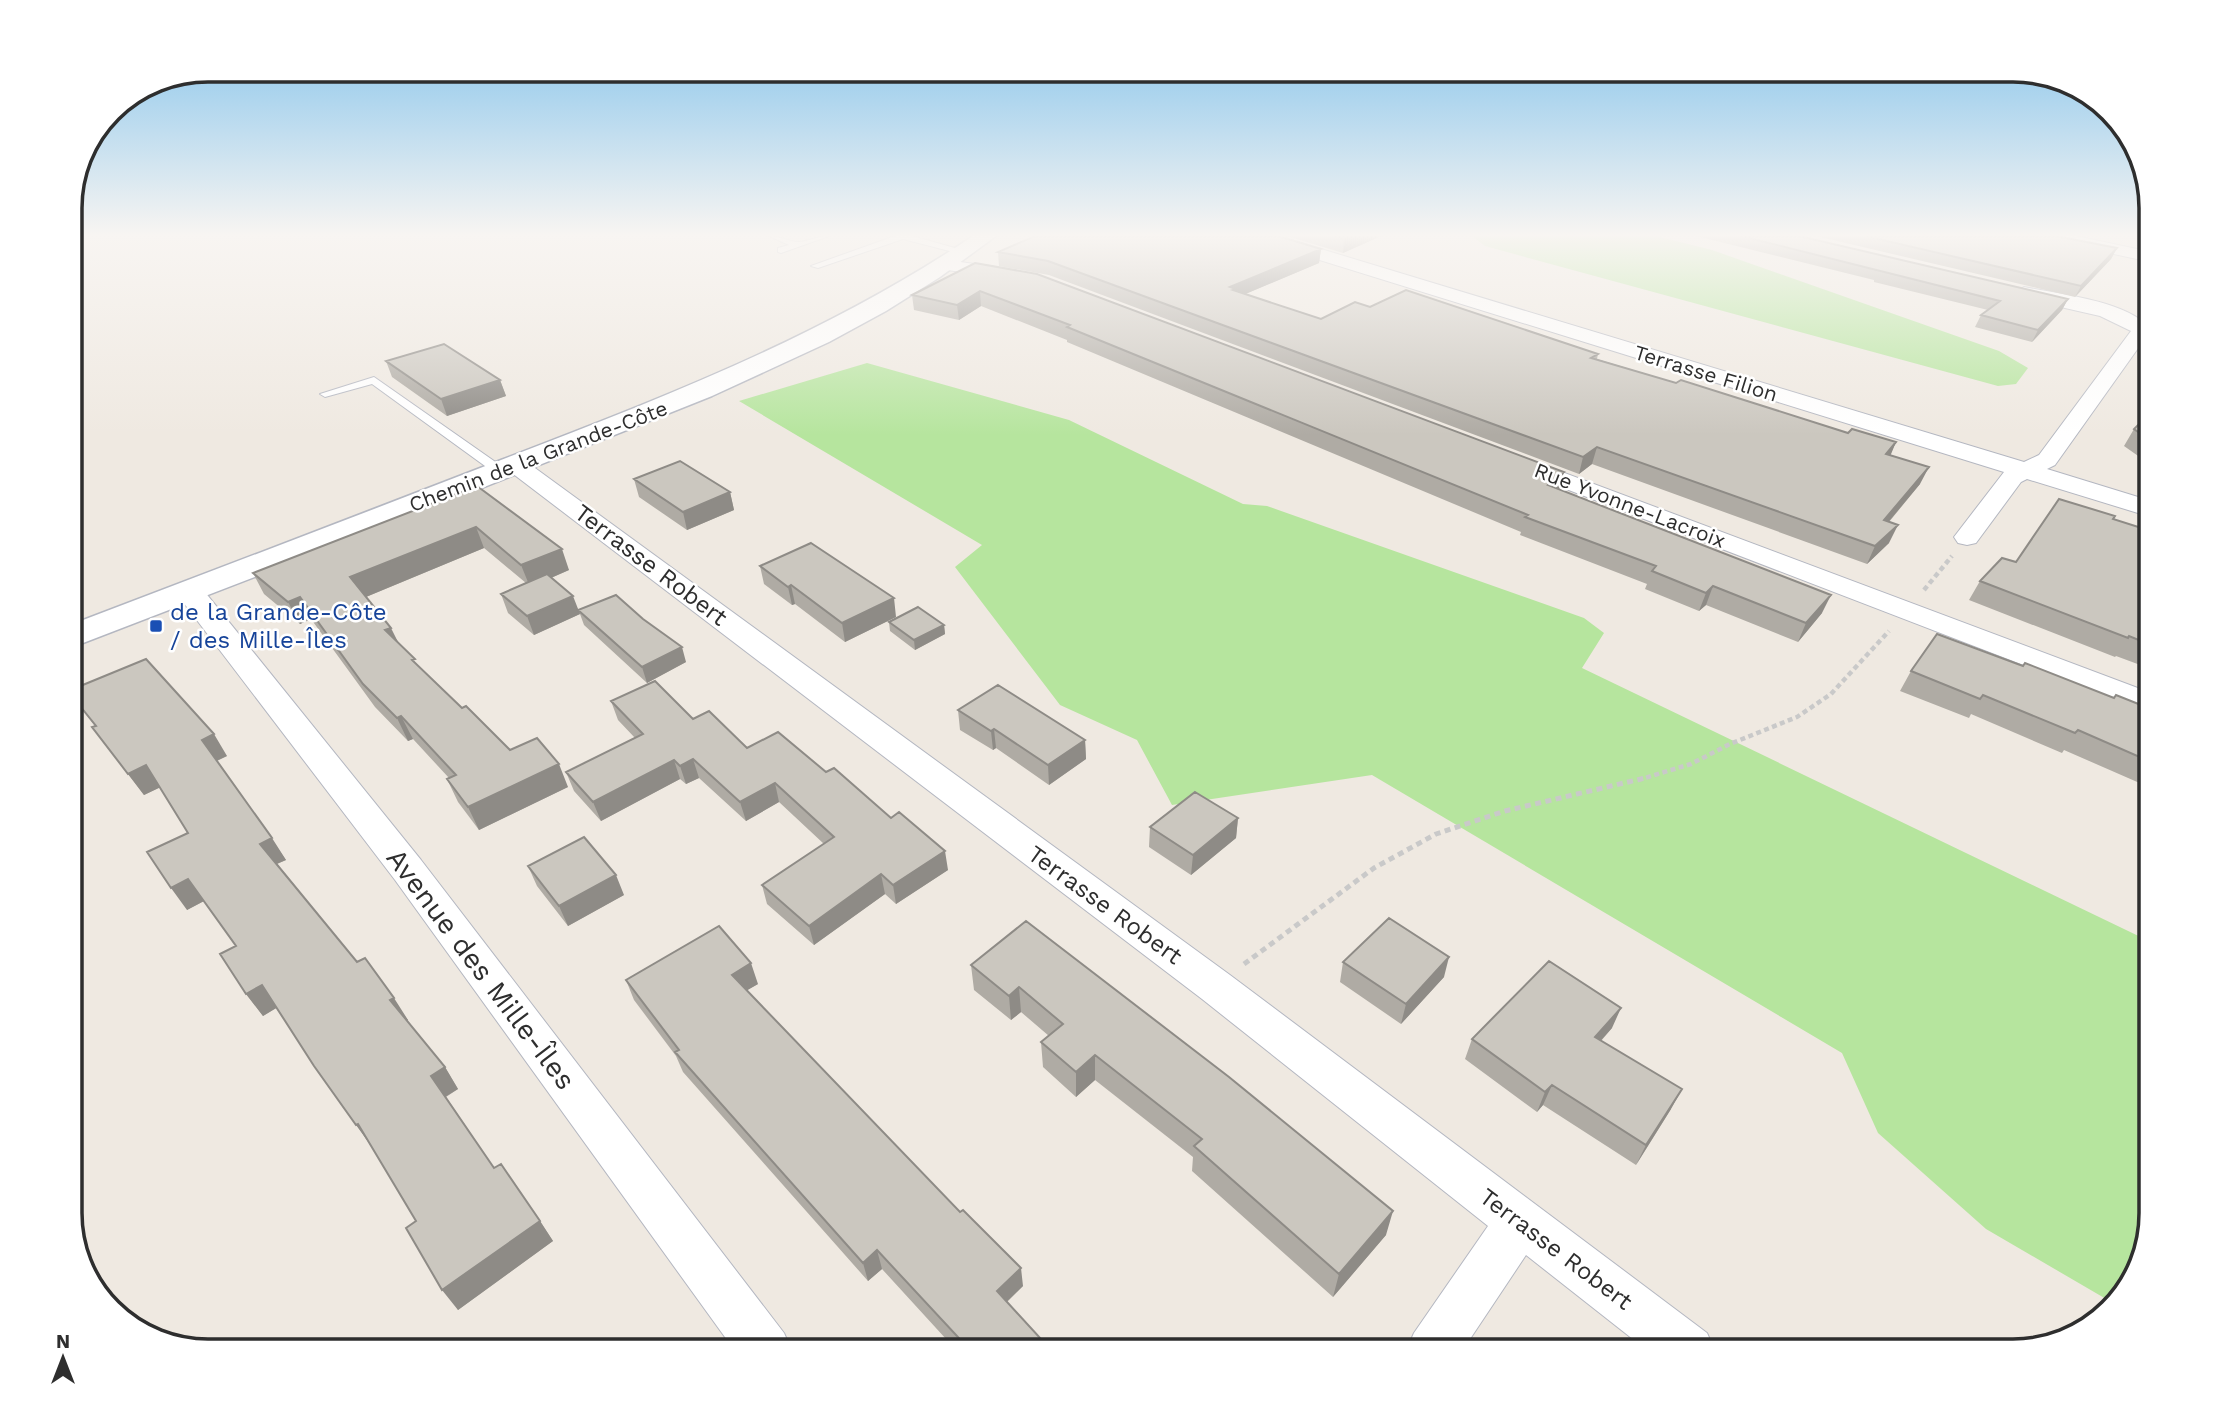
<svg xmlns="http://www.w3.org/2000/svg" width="2221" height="1421" font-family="'Work Sans',sans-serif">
<rect width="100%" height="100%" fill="#efe9e1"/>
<path fill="#b6e59e" d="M1472,236H1656L1712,250L1999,351L2028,368L2016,384L1998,386L1485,246Z
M867,363L1069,420L1243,504L1267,506L1584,618L1604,633L1582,668L2151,942V1214L2128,1289L2113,1303L1986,1229L1878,1133L1842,1053L1372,775L1172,805L1137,740L1060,705L955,567L982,545L739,401Z"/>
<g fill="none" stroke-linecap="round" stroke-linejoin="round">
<g stroke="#b4b7c1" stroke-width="2">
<path id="service" d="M769,236C779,236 790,242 799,242C809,241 818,236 829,236L781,253L778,252V248L789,245Z
M895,236H912L969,252L965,255L903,239L818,268L811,266Z
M374,377L504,468V474H496L372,384L325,397L320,394Z"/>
</g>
<g stroke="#b4b7c1" stroke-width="2">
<path id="minor" d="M1253,236H1278L2024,462L2039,455L2131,331L2100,316L2017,297L2015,293L2024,287C2058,294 2130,301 2151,330L2055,465L2047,469L2151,501V517L2027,479L2021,482L1976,543L1967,545L1958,543L1954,537L2004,472L1255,240Z
M2045,236H2076L2151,252V262L2053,241Z
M947,260L1008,269L1017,274L1008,279L941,269L938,265Z
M1522,457L2151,693V714L1514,469L1510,464L1514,459Z
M516,458L524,460L1230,975L1707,1333L1715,1351H1648L1526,1255L1462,1351H1406L1414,1333L1488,1226L1202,999L508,470L504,465L508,460Z
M190,584L200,586L421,860L784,1333L792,1351H735L395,880L180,598L176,592L180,586Z"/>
</g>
<g stroke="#b4b7c1" stroke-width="3">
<path id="secondary" d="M973,236H996L940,277L886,311L829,342L712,396L364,535L70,648V625C214,570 357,516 501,460C665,397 826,335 973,236Z"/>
</g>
<path stroke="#c9c9c9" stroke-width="4.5" stroke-dasharray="5 3.5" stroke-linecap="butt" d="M1924,590L1952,556
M1638,780L1691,764L1730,744L1797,717L1831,694L1889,631"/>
<path stroke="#c9c9c9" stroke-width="5" stroke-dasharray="6 4.5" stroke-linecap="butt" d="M1244,964L1374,868L1436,834L1505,811L1645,778"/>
<use href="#service" fill="#fff" fill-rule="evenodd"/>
<use href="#minor" fill="#fff" fill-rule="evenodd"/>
<use href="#secondary" fill="#fff" fill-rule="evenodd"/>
</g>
<path fill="#afaba4" d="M1287,236H1381L1343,253Z
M1696,236H1799L2068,299L2062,310L2032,342L1975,327L1981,315L1988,310L1874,282V280Z
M1816,236H2056L2117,248L2111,259L2075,297Z
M1321,249L1319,263L1245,294L1321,319L1370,307L1598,354L1597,359L1676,383L1848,433L1896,442L1890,455L1920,484L1889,522V543L1867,564L1592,464L1579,474L1049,275L999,266L998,252Z
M975,263L1559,489L1822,613L1798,642L1706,605L1699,611L1645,589L1647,584L1520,535L1521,532L1067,342V340L981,306L959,320L914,310L912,295Z
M386,361L500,380L506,396L447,416L392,377Z
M2151,412V465L2124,446L2134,429Z
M634,479L730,492L734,510L687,530L639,497Z
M477,486L569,570L551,578L578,610L686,662L647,683L584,625L580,614L534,635L508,613L501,594L526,583L484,548L366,597L399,643L419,667L462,708L510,750L568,787L479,830L458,802L447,779L449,778L413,739L408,741L375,707L311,619L300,624L264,594L253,573Z
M2113,519L2151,531V598L2148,603L2151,604V669L2116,656L2115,657L1969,600L1980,581Z
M760,566L896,617L845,642L795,604L792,605L764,584Z
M889,622L944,625L945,634L915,650L890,631Z
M2023,666L2113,698L2151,709V788L2064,750L2062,753L1971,714L1969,718L1900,691L1911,671Z
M73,689L227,756L217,761L286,860L277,864L357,962L408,1020H406L445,1067L458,1089L446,1097L494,1168L540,1221L553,1241L458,1310L416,1221L371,1146L276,1008L263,1016L246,994L236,946L204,901L187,910L188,833L160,787L144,795L92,727L95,726L76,701L80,699Z
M611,701L693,719L747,748L826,772L948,870L896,904L885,894L814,945L767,904L762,885L824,844L779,802L746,821L699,778L686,784L680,779L601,821L574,791L566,772L635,738L618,720Z
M958,710L1085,740L1086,759L1049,785L996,748L993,750L960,730Z
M1238,818L1236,838L1191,875L1149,847L1150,827Z
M528,866L624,895L568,926L537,886Z
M1026,921L1386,1235L1333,1297L1192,1171L1193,1157L1095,1080L1076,1097L1043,1067L1041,1042L1049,1036L1021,1012L1011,1020L974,990L971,965Z
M1343,962L1444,977L1401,1024L1340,982Z
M626,980L758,984L747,990L1023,1286L1007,1302L1052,1351H957L882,1269L868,1281L683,1072L676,1056L634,1000Z
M1612,1028L1601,1041L1671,1109L1636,1165L1543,1105L1537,1112L1465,1059L1472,1039Z"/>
<path fill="#8e8b86" d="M1352,236H1381L1343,253L1344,239Z
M2117,248L2111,259L2075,297L2081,286Z
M1321,249L1319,263L1236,298L1230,287Z
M980,291L981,306L959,320L957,305Z
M2068,299L2062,310L2032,342L2038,330Z
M500,380L506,396L447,416L441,399Z
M1896,442L1889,459L1886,454Z
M1597,447L1592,464L1579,474L1583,457Z
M1929,467L1920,484L1875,538L1884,520Z
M1564,472L1559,489L1548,485Z
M730,492L734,510L687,530L683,512Z
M1898,525L1889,543L1867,564L1875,546Z
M476,527L484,548L361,599L350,577Z
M562,549L569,570L530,587L521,565Z
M791,585L795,604L792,605L788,587Z
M1713,586L1706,605L1699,611L1706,593Z
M1831,595L1822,613L1798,642L1806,623Z
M573,596L580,614L534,635L527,616Z
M300,597L311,619L300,624L288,602Z
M894,598L896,617L845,642L842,623Z
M944,625L945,634L915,650L914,640Z
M391,628L402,650L385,630Z
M682,647L686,662L647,683L642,667Z
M401,716L413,739L408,741L397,718Z
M994,729L996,748L993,750L991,731Z
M214,734L227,756L216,761L202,740Z
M1085,740L1086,759L1049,785L1048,765Z
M693,759L699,778L686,784L680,766Z
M674,760L680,779L601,821L593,802Z
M559,764L568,787L479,830L468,807Z
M146,765L161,787L144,795L128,774Z
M775,783L779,802L746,821L740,802Z
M1238,818L1236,838L1191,875L1193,855Z
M272,838L286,860L274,865L260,844Z
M945,851L948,870L896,904L893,885Z
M881,874L885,894L814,945L809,926Z
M616,875L624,895L568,926L559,906Z
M188,879L204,901L187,910L171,888Z
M1449,957L1444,977L1401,1024L1406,1004Z
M751,963L758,984L739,995L732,975Z
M262,985L278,1007L263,1016L246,994Z
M1019,987L1021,1012L1011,1020L1009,996Z
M394,998L408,1020L404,1022L390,1000Z
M1621,1008L1612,1028L1586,1057L1595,1037Z
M1095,1055V1080L1076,1097V1072Z
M445,1067L458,1089L445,1097L431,1076Z
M1552,1085L1543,1105L1537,1112L1545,1092Z
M1682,1089L1671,1109L1636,1165L1646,1145Z
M358,1124L372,1147L356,1125Z
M1393,1211L1386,1235L1333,1297L1339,1274Z
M540,1221L553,1241L458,1310L442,1290Z
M877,1250L882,1269L868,1281L863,1263Z
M1021,1268L1023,1286L999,1309L997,1291Z"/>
<path fill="#cbc7bf" stroke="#8e8b86" stroke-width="2" d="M1035,236H1278L1321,249L1230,287L1236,289L1233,290L1321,319L1355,302L1370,307L1406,290L1598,354L1591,358L1676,383L1681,380L1848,433L1852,429L1896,442L1886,454L1929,467L1884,520L1898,525L1875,546L1597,447L1583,457L1048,261L998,252Z
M1333,236H1352L1344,239Z
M1741,236H1799L2068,299L2038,330L1981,315L2000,301Z
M1865,236H2056L2117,248L2081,286Z
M975,263L1037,274L1564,472L1548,485L1831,595L1806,623L1713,586L1706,593L1652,571L1656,566L1525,517L1528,515L1067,327L1070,325L980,291L957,305L912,295Z
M444,344L500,380L441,399L386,361Z
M2151,412V441L2134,429Z
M680,461L730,492L683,512L634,479Z
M477,486L562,549L521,565L476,527L350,577L391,628L385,630L415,659L412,660L462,708L466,706L510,750L537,738L559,764L468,807L447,779L456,775L401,716L397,718L363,684L300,597L288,602L253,573Z
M2059,499L2115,516L2113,519L2151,531V597L2147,602L2151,604V645L2129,636L2128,638L1980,581L2002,558L2016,562Z
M811,543L894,598L842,623L791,585L788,587L760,566Z
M547,574L573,596L527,616L501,594Z
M616,595L643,619L682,647L642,667L578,610Z
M918,607L944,625L914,640L889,622Z
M1937,634L2023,666L2025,663L2114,698L2116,695L2151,709V762L2078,730L2075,733L1983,695L1980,699L1911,671Z
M146,659L214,734L202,740L272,838L260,844L357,962L365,958L394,998L390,1000L445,1067L431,1076L494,1168L501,1164L540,1221L442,1290L406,1228L416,1221L358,1124L356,1125L314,1066L262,985L246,994L220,954L236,946L188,879L171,888L147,852L188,833L146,765L128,774L92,727L96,726L76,701L81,699L73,689Z
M655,681L693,719L709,711L747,748L778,732L826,772L834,768L891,818L899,812L945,851L893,885L881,874L809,926L762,885L834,837L775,783L740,802L693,759L680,766L674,760L593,802L566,772L643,734L611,701Z
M998,685L1085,740L1048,765L994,729L991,731L958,710Z
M1195,792L1238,818L1193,855L1150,827Z
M584,837L616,875L559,906L528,866Z
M1389,918L1449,957L1406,1004L1343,962Z
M1026,921L1229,1077L1393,1211L1339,1274L1194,1146L1202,1139L1095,1055L1076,1072L1041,1042L1063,1024L1019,987L1009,996L971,965Z
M719,926L751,963L732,975L960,1212L963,1210L1021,1268L997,1291L1052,1351H969L970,1350L877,1250L863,1263L675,1052L679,1050L626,980Z
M1549,961L1621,1008L1595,1037L1682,1089L1646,1145L1552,1085L1545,1092L1472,1039Z"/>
<linearGradient id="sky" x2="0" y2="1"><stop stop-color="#7abfeb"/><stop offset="0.54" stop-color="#f8f5f2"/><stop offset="1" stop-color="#f8f5f2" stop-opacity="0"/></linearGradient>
<rect width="2221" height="435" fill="url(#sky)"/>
<rect fill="#1a4fb4" stroke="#fff" stroke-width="2.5" x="149" y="619" width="14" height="14" rx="3.5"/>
<g text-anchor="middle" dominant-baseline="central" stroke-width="5" stroke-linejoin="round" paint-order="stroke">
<g font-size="21" fill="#2e2e2e" stroke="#fff">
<text transform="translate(1706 373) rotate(17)">Terrasse Filion</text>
<text transform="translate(538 456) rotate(-21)">Chemin de la Grande-Côte</text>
<text transform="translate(1630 505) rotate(21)">Rue Yvonne-Lacroix</text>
</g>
<g font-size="24" fill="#2e2e2e" stroke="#fff">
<text transform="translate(651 565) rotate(37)">Terrasse Robert</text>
<text transform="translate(1105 905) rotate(36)">Terrasse Robert</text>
<text transform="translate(1556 1249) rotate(37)">Terrasse Robert</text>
</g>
<g font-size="24" fill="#164399" stroke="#fff" text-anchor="start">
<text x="170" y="612">de la Grande-Côte<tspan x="170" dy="28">/ des Mille-Îles</tspan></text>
</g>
<g font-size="28" fill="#2e2e2e" stroke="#fff">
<text transform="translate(481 969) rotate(53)">Avenue des Mille-Îles</text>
</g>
</g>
<path d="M0 0H2221V1421H0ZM208 82H2013A126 126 0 0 1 2139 208V1213A126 126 0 0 1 2013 1339H208A126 126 0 0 1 82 1213V208A126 126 0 0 1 208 82Z" fill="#fff" fill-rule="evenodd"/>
<path fill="none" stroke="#2e2e2e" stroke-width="3.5" d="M208 82H2013A126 126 0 0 1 2139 208V1213A126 126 0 0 1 2013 1339H208A126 126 0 0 1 82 1213V208A126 126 0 0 1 208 82Z"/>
<g transform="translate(63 1358)" stroke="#ffffff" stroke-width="5" paint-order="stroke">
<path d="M0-5L12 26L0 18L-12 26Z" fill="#2e2e2e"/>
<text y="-10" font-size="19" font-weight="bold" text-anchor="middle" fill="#2e2e2e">N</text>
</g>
</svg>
